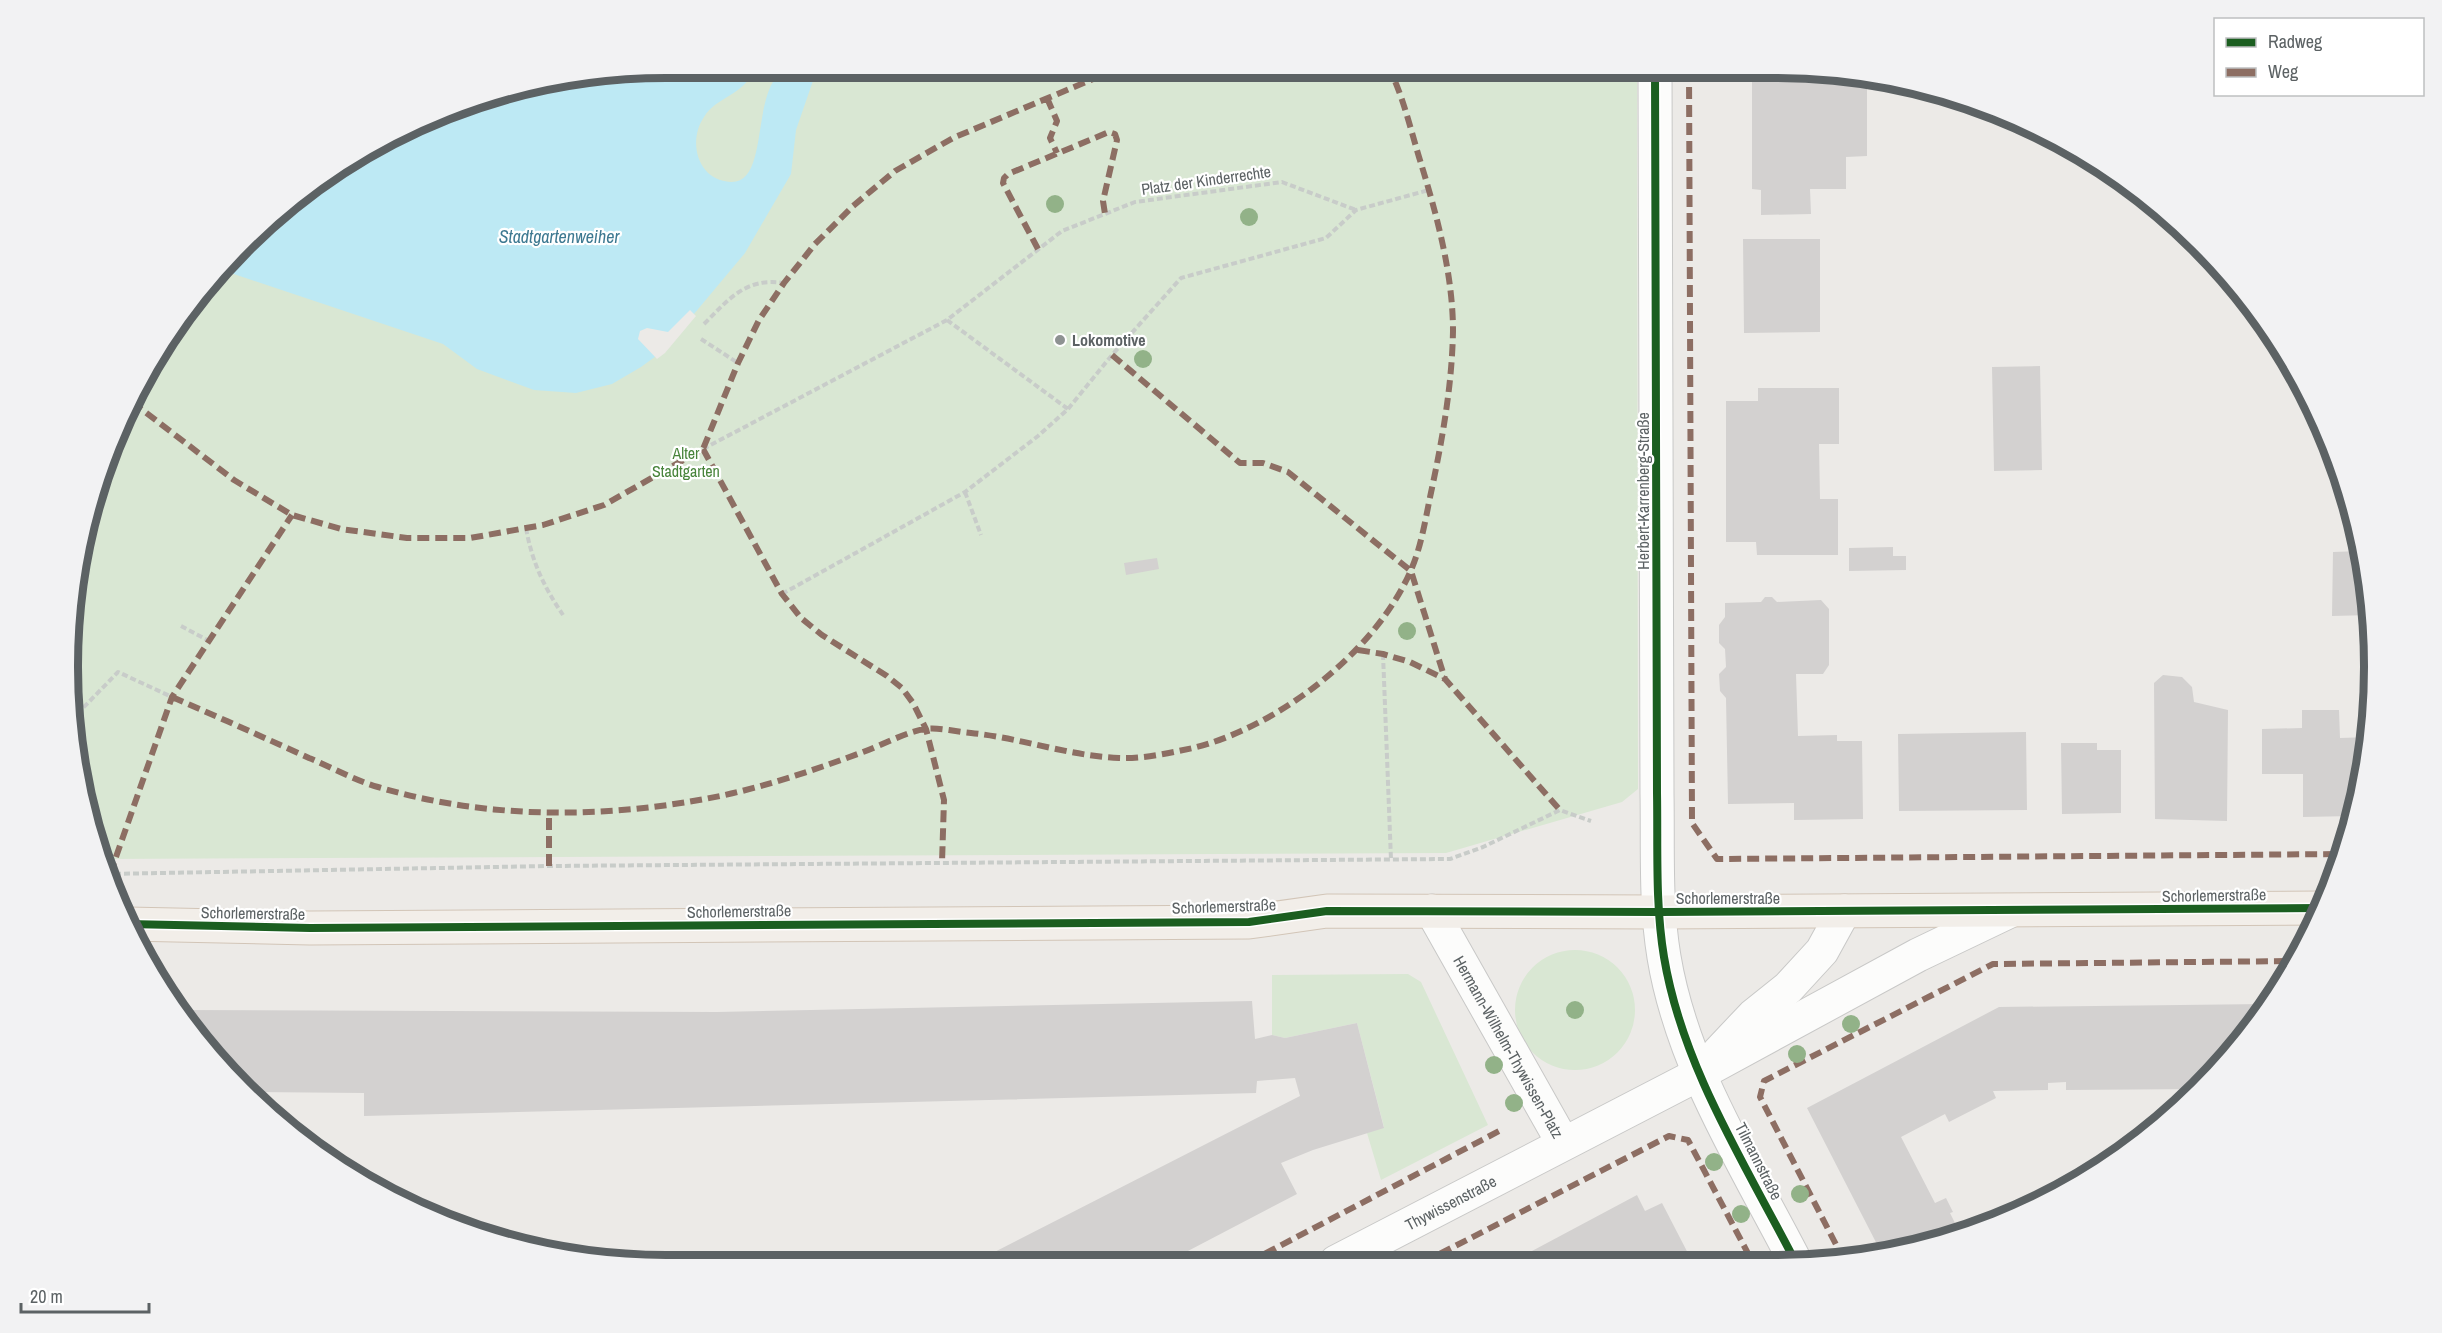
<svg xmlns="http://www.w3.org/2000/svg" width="2442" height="1333" font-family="'Archivo Narrow',sans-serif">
<rect width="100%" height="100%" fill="#eceae7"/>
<path fill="#d9e7d3" d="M666,68L1637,69L1638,789L1622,802L1446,853L101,859L88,821L69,706V627L88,512L113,437L168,334L216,271L302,191L367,148L474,99L550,79Z
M1515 1010a60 60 0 1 1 120 0a60 60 0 1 1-120 0Z
M1408,974L1421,982L1488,1125L1381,1180L1367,1133L1384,1127L1357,1023L1285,1038L1272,1035V975Z"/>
<path fill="#bde9f4" d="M666,68H756C742,97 717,96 704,117C687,142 698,181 731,182C772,183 748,82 789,68C797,65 812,68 821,68L815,75L796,130L791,174L745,253L663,351L641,367L612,384L576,393L534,390L477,369L443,344L219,269L302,191L367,148L474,99L550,79Z"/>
<path fill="#eceae7" d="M690,310L696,316L665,353L657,359L638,339L640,331L647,328L668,332Z"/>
<path fill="#d3d1d0" d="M1752,69H1814L1845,74V76L1867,77V156L1846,157V189H1810L1811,214L1761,215V190L1752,189Z
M1743,239H1820V332L1744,333Z
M2040,366L2042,470L1994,471L1992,367Z
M1758,388H1839V444H1819L1820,499H1838V555H1757L1756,542H1726V401H1758Z
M2345,486L2354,511L2355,518H2344Z
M1893,547V556H1906V570L1849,571V548Z
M2361,551L2371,615L2332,616L2333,552Z
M1157,558L1159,569L1126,575L1124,563Z
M1765,597H1772L1777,602L1821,600L1829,609V665L1823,674H1796L1798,736L1837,735V741H1862L1863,819L1794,820V803L1728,804L1726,698L1720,691L1719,674L1726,667L1725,649L1719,643V625L1725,617V603L1761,602Z
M2163,675L2182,677L2192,687L2194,702L2228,710L2227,821L2155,819L2154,683Z
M2302,710H2339L2340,738L2370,737L2353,816L2303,817V774H2262V729L2302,728Z
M2026,732L2027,810L1899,811L1898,734Z
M2061,743H2097V750H2121V813L2062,814Z
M1252,1001L1255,1039L1272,1035L1285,1038L1357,1023L1384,1128L1313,1150L1281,1163L1297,1194L1165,1263H973L1300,1096L1295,1078L1257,1081L1256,1093L364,1116V1093L248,1092L216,1062L177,1010L717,1012Z
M2265,1004L2200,1089L2066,1090V1082L2048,1083V1090L1993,1091L1996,1098L1949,1122L1945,1114L1901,1137L1935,1203L1946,1198L1953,1212L1950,1213L1961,1235L1882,1254L1807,1108L1999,1007Z
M1637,1195L1645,1211L1662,1203L1692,1261L1494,1262V1260L1508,1252L1515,1260Z"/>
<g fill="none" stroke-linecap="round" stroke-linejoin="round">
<g stroke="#c8c8c7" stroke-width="35">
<g id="minor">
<path d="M1655,69L1657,793C1658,847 1655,903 1664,957C1682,1066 1745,1164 1795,1261"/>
<path id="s1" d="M1432,911L1563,1143"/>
<path d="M1718,1053L1753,1016L1788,988L1822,951L1844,911"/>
<path id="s2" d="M1336,1262L1699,1074L1918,955L2010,911"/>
</g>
</g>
<g stroke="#d2c5b7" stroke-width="35">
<path id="major" d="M128,924L310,928L1249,922L1327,911L1660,912L2321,908"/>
</g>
<path stroke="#c8ccc9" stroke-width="4" stroke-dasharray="6 3" stroke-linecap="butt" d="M947,320L1068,409
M704,324C729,299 746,277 784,283
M701,339L738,363
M703,449L947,320L1062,231L1135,202L1282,182L1356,210
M965,492L981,535
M526,528C532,562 544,587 563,615
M782,594L965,492L1038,436L1068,409L1112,355L1181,278L1326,238L1356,210L1429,190
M181,626L209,641
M1383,654L1391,860
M69,700L82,709L118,672L172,697
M106,874L549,866L1450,859L1483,847L1560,810L1591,821"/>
<use href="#minor" stroke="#fcfcfb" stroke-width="33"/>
<use href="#major" stroke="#f2eee9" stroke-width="33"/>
<path stroke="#8d6e63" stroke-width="6" stroke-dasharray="12 6" stroke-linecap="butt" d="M1689,69L1692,823L1717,859L2344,854
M1047,98L1057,121L1050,138L1057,153
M1038,249L1003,183L1004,178L1008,174L1109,132L1115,134L1117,140L1103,201L1105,214
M1112,355L1240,463H1263L1288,472L1411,571L1445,679
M132,402L234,480L292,515L341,529L407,538H470L543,525L604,505L703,449L738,363L759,320L784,283L815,244L853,206L895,171L953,138L1119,68
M703,449L782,594L801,618L822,635L887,676L902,688L913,703L926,729L944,800L942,863
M1358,650L1383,654L1410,662L1445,679L1560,810
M172,697C218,717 263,737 309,758C331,767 354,780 378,787C489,820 607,819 720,796C768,786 817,769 863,752C882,745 906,732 925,729C939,727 957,732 971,733C1021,738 1069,756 1119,758C1143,759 1169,753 1193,748C1278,727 1376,652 1411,570C1422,545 1426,515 1432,488C1443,436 1452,384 1453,331C1453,273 1436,212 1419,157C1410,127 1403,96 1389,68
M549,866V814
M110,874L172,697L292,515
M1844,1260L1760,1097L1764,1081L1993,964L2296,961
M1249,1262L1503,1129
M1424,1262L1669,1136L1688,1140L1752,1261"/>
<g stroke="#fff" stroke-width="11">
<path id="cycleway" d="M1655,69L1657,793C1658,847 1655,903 1664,957C1682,1066 1745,1164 1795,1261
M128,924L310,928L1249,922L1327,911L1660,912L2321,908"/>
</g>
<use href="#cycleway" stroke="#1b5e20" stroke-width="8"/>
</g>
<g fill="#92b288">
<circle cx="1055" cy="204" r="9"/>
<circle cx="1249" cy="217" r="9"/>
<circle cx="1143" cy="359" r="9"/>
<circle cx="1407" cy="631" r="9"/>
<circle cx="1575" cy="1010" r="9"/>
<circle cx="1851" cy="1024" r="9"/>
<circle cx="1797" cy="1054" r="9"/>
<circle cx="1494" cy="1065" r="9"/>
<circle cx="1514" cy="1103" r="9"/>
<circle cx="1714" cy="1162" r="9"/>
<circle cx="1800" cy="1194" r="9"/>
<circle cx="1741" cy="1214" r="9"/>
</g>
<circle fill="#8e9292" stroke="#fff" stroke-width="2" cx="1060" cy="340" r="6"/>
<g text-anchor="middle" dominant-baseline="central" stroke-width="4.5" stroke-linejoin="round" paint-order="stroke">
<g font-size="16" fill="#5c6264" stroke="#fff">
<text transform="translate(1206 180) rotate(-8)">Platz der Kinderrechte</text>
<text transform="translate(1643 491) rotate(-90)">Herbert-Karrenberg-Straße</text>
<text transform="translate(2214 895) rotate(-1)">Schorlemerstraße</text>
<text x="1728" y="898">Schorlemerstraße</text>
<text transform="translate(1224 906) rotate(-2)">Schorlemerstraße</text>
<text transform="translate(739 911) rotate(-1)">Schorlemerstraße</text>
<text transform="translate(253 913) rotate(1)">Schorlemerstraße</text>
<text stroke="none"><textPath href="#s1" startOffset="156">Hermann-Wilhelm-Thywissen-Platz</textPath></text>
<text transform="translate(1759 1161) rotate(63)">Tilmannstraße</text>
<text stroke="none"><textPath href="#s2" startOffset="129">Thywissenstraße</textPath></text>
</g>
<g font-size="16" font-weight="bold" fill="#5c6264" stroke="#fff" text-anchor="start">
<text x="1072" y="340">Lokomotive</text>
</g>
<g font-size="16" fill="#48843b" stroke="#fff">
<text x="686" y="453">Alter<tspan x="686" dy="18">Stadtgarten</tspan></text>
</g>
<g font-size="18" font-style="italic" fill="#3d7991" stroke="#fff">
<text x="559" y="236">Stadtgartenweiher</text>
</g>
</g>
<path d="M0 0H2442V1333H0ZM666 78H1776A588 588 0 0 1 2364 666V667A588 588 0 0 1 1776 1255H666A588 588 0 0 1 78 667V666A588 588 0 0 1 666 78Z" fill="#f2f2f3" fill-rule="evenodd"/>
<path fill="none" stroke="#5c6264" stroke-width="8" d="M666 78H1776A588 588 0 0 1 2364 666V667A588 588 0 0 1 1776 1255H666A588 588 0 0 1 78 667V666A588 588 0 0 1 666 78Z"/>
<rect x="2214" y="18" width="210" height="78" fill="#ffffff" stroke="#bec0c1" stroke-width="1.5"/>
<rect x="2226" y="38" width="30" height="9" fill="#1b5e20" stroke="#bec0c1" stroke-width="1.5"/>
<text x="2268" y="48" font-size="18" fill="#5c6264">Radweg</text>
<rect x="2226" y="68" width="30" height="9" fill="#8d6e63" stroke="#bec0c1" stroke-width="1.5"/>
<text x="2268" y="78" font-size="18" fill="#5c6264">Weg</text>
<path d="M21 1303v9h128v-9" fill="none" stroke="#5c6264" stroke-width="3"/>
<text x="30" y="1303" font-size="18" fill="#5c6264" stroke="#ffffff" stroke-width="4.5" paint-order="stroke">20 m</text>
</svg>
